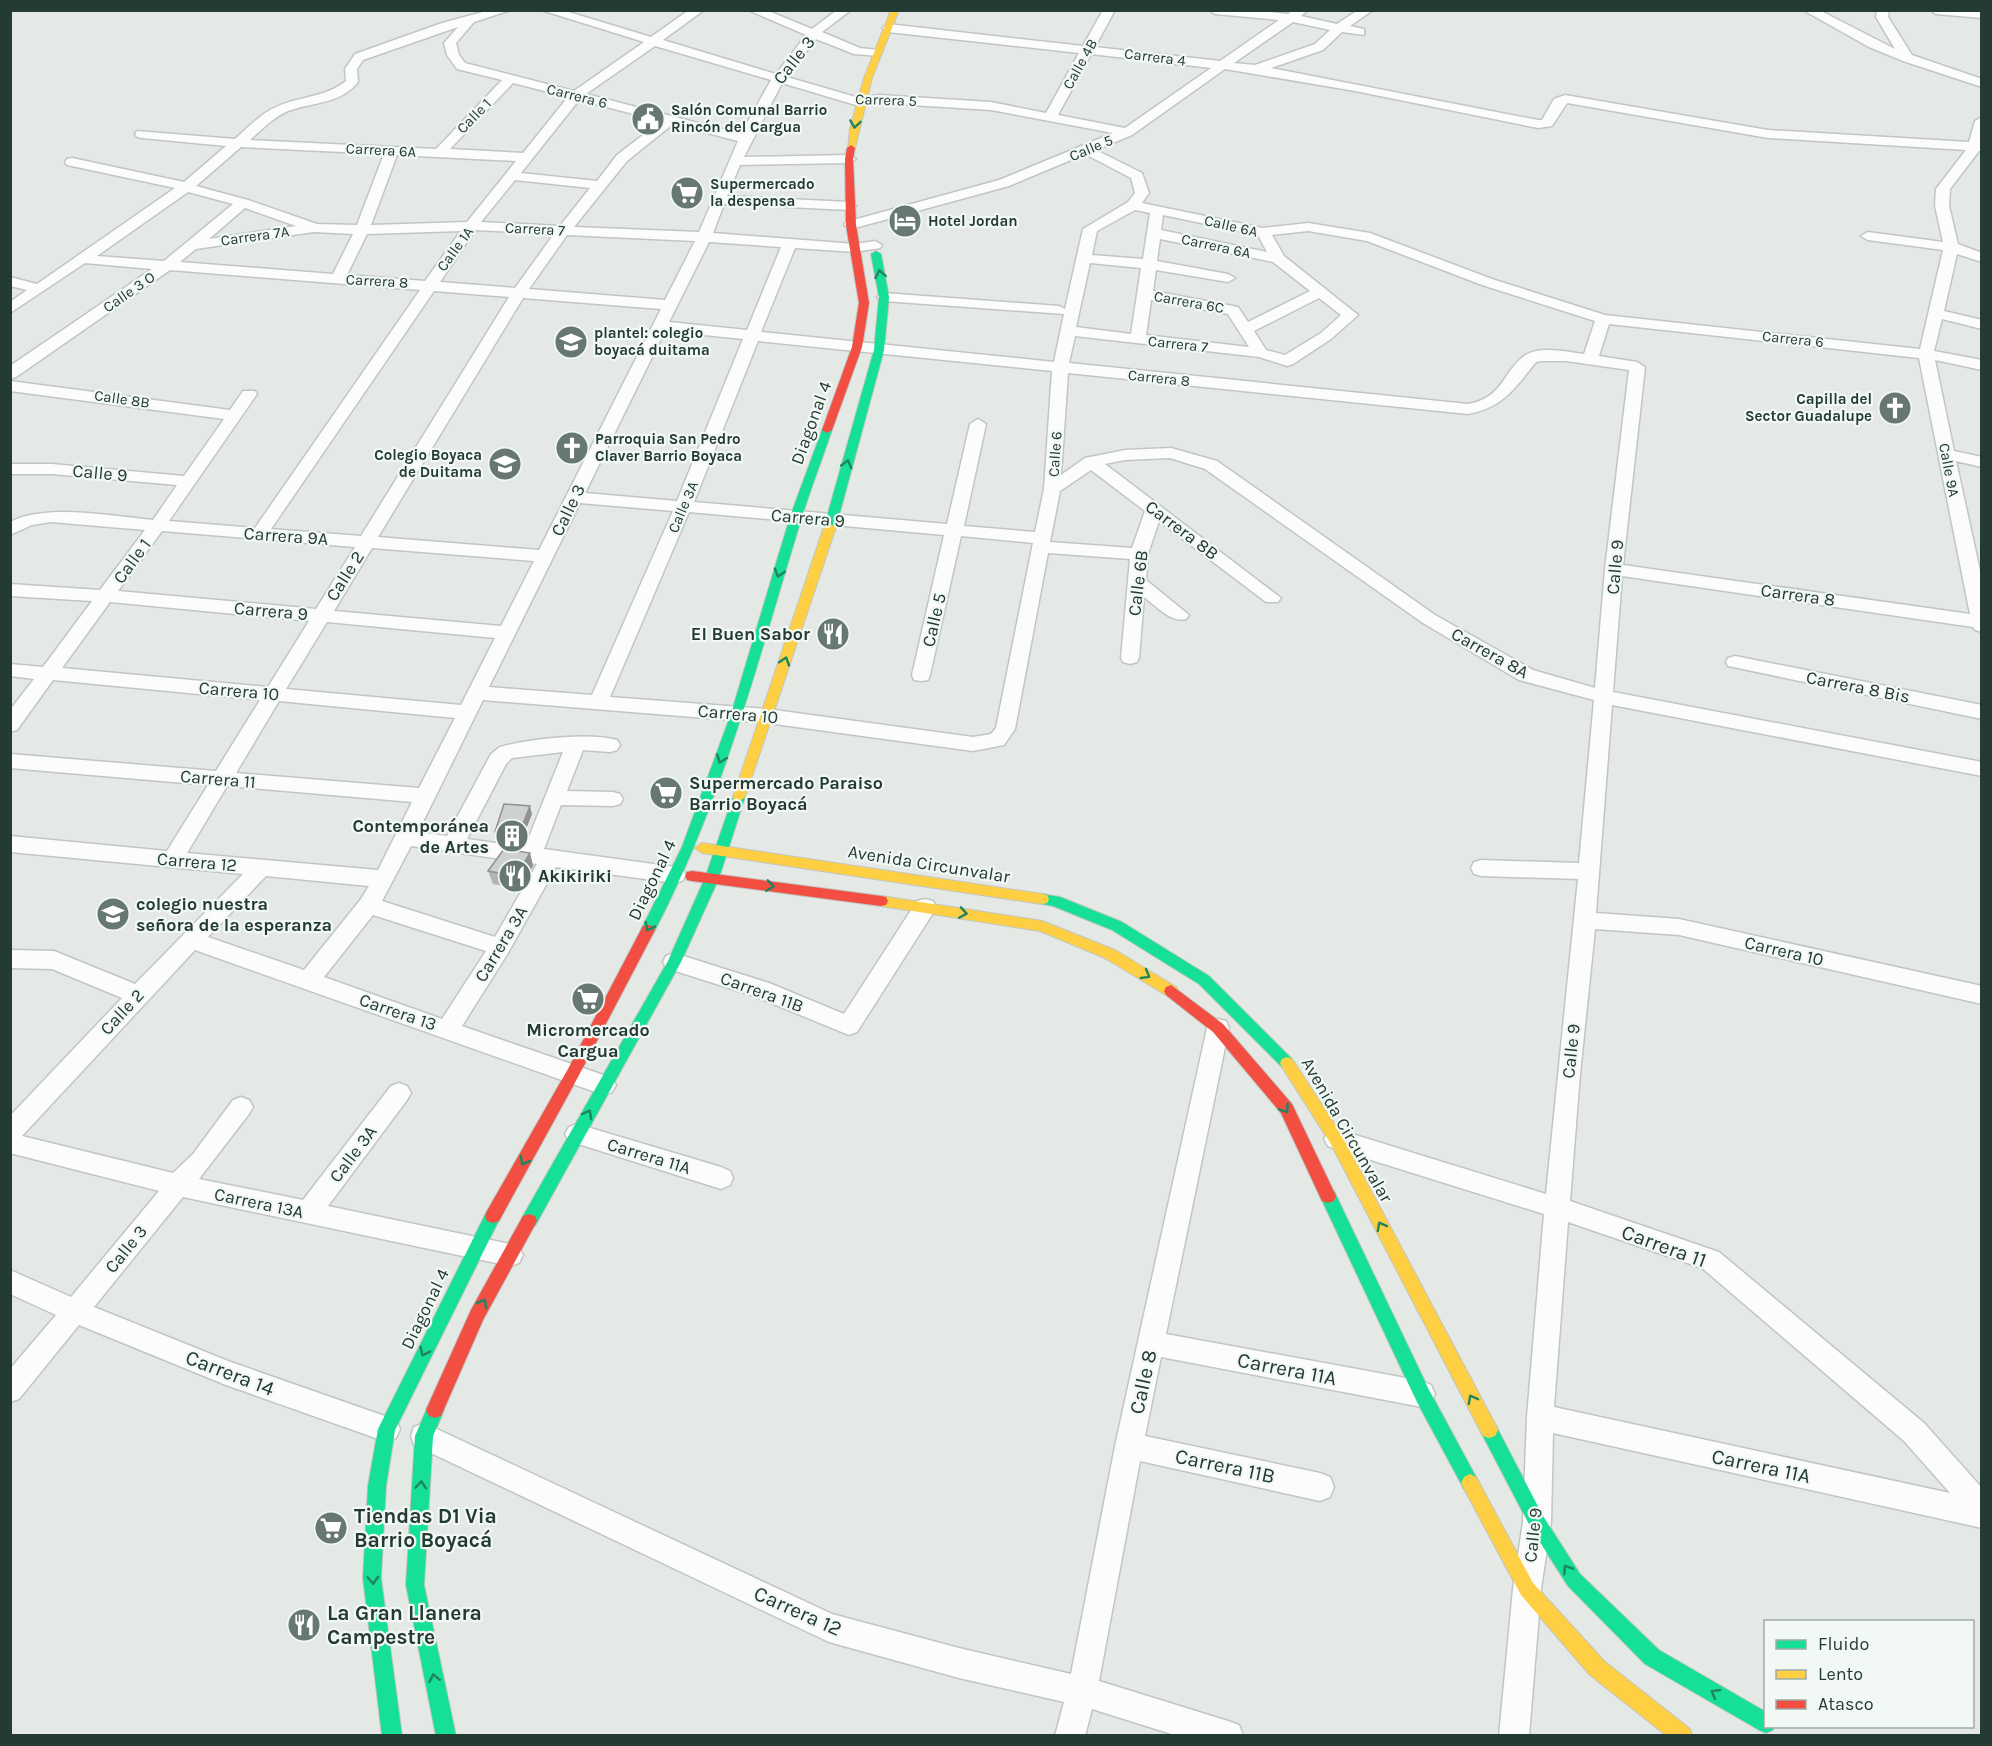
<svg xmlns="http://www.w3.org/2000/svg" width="1992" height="1746" font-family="Karla,sans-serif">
<rect width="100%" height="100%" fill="#e4e9e6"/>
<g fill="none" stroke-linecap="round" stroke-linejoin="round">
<g stroke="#c1c6c3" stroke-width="3">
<path id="street" d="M490,10H511L474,22L456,43L459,55L465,63L574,91L644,42L541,10H562L651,37L689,10H704L663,40L776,74L806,35L748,10H766L812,29L837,10H851L822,32L860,48L879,50L881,53L879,56L854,54L816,39L787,77L859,98L879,95L991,102L1046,113L1079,53L888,32L882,28L888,24L1083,46L1103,10H1115L1095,47L1220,61L1279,20L1215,14L1209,10H1254L1288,14L1293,10H1308L1301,16L1337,24L1358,10H1373L1350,26L1364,29V35L1342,32L1323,50L1271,68L1538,120H1542L1554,99L1565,95L1768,130L1969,142L1975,121L1982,117V151H1979L1950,189L1949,206L1958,244L1982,253V262L1957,254L1944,311L1982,320V329L1942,319L1934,351L1982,360V370L1935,360L1954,451L1982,457V467L1956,461L1982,580V632L1975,630L1973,627L1622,576L1613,692L1982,762V776L1612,705L1596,913L1679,919L1982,986V1004L1679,935L1595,929L1580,1074L1570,1201L1719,1252L1924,1423L1982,1488V1528L1553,1433L1551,1522L1541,1589L1529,1736H1499L1513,1589L1523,1522L1527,1417L1544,1214L1336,1149L1328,1146L1324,1139L1328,1132L1336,1129L1546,1194L1578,879L1481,876L1474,874L1471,868L1474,862L1481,860L1579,863L1594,700L1519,680L1423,623L1205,469L1170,458L1125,460L1105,464L1281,598L1278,602H1266L1159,521L1148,554L1146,580L1189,615L1186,619C1171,623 1156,606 1144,597L1139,658L1137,662L1130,664L1123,662L1121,658L1130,559L1048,553L1015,729L1004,745L973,751L767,723L483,700L418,832L447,836L491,754L500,747C529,739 588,732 617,740L620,745L617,750L610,752L583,750L567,791L613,792L620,794L623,799L620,804L613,806L561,805L544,849L675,867L682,869L686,875L682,881L675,883L556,867L508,953L462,1026L612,1078L616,1085L612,1092L604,1095L195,950L22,1136L173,1173L193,1154L233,1100L241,1097L249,1100L253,1107L249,1114L199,1179L303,1200L391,1086L399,1083L407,1086L411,1093L407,1100L328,1206L510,1244L519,1247L523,1255L519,1263L510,1266L183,1197L94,1307L228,1361L396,1420L400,1429L396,1438L387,1442L226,1385L79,1325L19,1399L10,1402V1369L56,1315L10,1294V1270L71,1297L159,1191L10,1153V1116L122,998L52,969L10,968V950L54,951L135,984L243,874L10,852V836L167,851L208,785L10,768V754L216,771L260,700L53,680L17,730L10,732V710L34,679L10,676V664L43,667L92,601L10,596V584L100,590L145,530L51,522L32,525L10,535V522C46,503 112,516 153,520L177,485L52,474H10V464H52L184,476L224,419L10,391V381L230,410L243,391H255L257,394L169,521L255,528L420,290L170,270L16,377L10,379V366L152,269L85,263L10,313V302L27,290L10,286V277L37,284L175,188L67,165L65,162L67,159L72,158L184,182L226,146L142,138L137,137L135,134L137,131L235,139C248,128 260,114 276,107C299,96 325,98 346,81L345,69L355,54L442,23ZM1293,22L1330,30L1315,44L1255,65L1234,63ZM458,27L444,43L447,55L457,69L502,80L436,149L250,140C262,129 274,117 288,111C313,102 341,104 358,82L357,69L363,60ZM655,46L771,80L741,134L586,94ZM1091,54L1211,68L1125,128L1058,115ZM1225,69L1355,91L1538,128L1552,126L1567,103L1768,138L1966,150L1936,189L1935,206L1943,242L1868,232L1861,236L1868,240L1943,250L1920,349L1605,315L1492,279L1370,233L1308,223L1263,228L1142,203L1149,193L1142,173L1096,150L1132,135ZM513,83L568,97L523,153L450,149ZM782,83L859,106L879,103L991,110L1113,133L999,180L846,222L844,225L851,229L1009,186L1085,154L1131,178L1135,193L1128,202L1083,229L1065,309L1059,306L884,293L877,297L884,301L1064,314L1054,362L761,332L795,248L855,252L880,248L882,245L875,241L855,244L713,233L724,204L849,210L856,206L849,202L727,196L740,165L849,163L856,159L849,155L744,157ZM579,100L661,121L617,155L597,181L521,173ZM673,124L738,141L699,232L574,227L627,161ZM241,147L384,154L357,225L317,224L248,200L196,186ZM397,155L516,161L467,222L371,225ZM515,180L590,188L560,226L481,222ZM188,192L233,204L164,261L97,256ZM245,208L296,226L209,239ZM1135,210L1150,213L1143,259L1092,255L1097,231ZM1163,215L1258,235L1267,252L1161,230ZM475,230L554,234L515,288L440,282ZM461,231L425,281L347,275L367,234ZM1308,231L1367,241L1482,285L1595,321L1584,354C1568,352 1539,345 1524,356C1502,373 1503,398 1468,404L1069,363L1075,336L1259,357L1287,366L1293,364L1331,339L1358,315L1284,256L1272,235ZM314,232L353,234L333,274L180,262L196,249ZM567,235L695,241L665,300L529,289ZM1160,239L1273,262L1310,291L1248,322L1238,307L1153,291L1156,270L1228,282L1235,278L1228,274L1157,261ZM709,242L781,247L747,330L669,322ZM1090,263L1141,268L1131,334L1076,327ZM434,291L509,297L361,536L271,529ZM523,298L661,309L539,550L378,537ZM1319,298L1341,315L1321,333L1285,355L1266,350L1254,331ZM1151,300L1228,314L1249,347L1146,335ZM1609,324L1919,358L1970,614L1623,565L1645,367L1637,362L1599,356ZM665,331L743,339L677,501L585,493ZM758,341L1052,371L1044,489L1035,532L964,526L986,424L978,419L970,424L947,524L694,502ZM1540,361H1566L1629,370L1605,569L1595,688L1533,670L1435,615L1217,461L1171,448L1125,450L1085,458L1061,475L1068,373L1468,414C1504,407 1514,389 1536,362ZM1091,470L1145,511L1132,548L1050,542L1060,491ZM580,503L673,511L592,695L489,687ZM689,512L944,535L912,675L914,680L921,681L928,680L930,675L961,536L1033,543L996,728L991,734L973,737L767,709L610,697ZM162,531L355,547L316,609L118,591ZM372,548L534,561L501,626L334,611ZM110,602L309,621L268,687L62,668ZM327,622L495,638L461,705L286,689ZM279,701L455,718L419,788L236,773ZM563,752L525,847L467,839L506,764L512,758ZM227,786L412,802L378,870L187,853ZM411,846L537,864L495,937L382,901ZM266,876L369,886L361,899L304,970L208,937ZM373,915L486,951L442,1019L324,977ZM1568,1222L1702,1268L1904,1441L1950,1493L1554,1407Z
M1803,10H1819L1895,49L1876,17L1877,10H1889L1888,17L1912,55L1982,79V87L1903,61L1869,47Z
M1930,10H1982V18L1936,14Z
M1735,656L1982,705V719L1728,666L1726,662L1728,658Z
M925,899L933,901L936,907L933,913L857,1032L849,1035L754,996L666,968L663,962L666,956L674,953L769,983L844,1014L917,901Z
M1218,1019L1226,1021L1229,1028L1166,1334L1422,1381L1431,1385L1435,1394L1431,1403L1422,1407L1161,1357L1145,1436L1320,1473L1330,1477L1334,1487L1330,1497L1320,1501L1140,1461L1099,1681L1228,1721L1239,1725L1243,1736H1178L1092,1709L1085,1736H1055L1064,1702L959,1678L829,1642L414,1445L411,1436L414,1427L424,1423L832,1614L959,1648L1071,1674L1115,1446L1207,1028L1210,1021Z
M577,1124L721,1167L730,1171L733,1178L730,1185L721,1189L569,1141L565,1134L569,1127Z"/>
</g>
<g stroke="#c0c6c3" stroke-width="2">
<path id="fast" d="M876,251L881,254L889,297L884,350L836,527L830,530L824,527L874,350L879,297L871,254Z
M827,427L832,430C822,460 810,490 801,520C758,660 722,803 653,934H643L641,930L682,847L731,714L790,517L822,430Z
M739,792L745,797L719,878L681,962L535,1226L529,1228L523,1226L521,1221L523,1216L668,961L705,878L733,797Z
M1042,894L1060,897L1122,922L1209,976L1292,1059L1294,1063L1292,1067L1287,1069L1282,1067L1199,984L1112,930L1053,906L1037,903L1035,899L1037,895Z
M1328,1189L1334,1191L1428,1388L1476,1477L1479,1483L1476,1489L1470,1492L1464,1489L1416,1400L1320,1196L1322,1191Z
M493,1209L499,1211L501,1216L395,1430L386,1486L381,1578L402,1736H382L363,1578L368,1486L378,1429L487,1211Z
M435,1402L441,1404L444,1410L433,1436L424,1585L456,1736H436L406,1585L415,1436L429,1404Z
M1489,1422L1495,1424L1543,1516L1580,1574L1659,1650L1766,1712V1726H1774L1773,1730L1766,1733L1759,1730L1645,1664L1568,1586L1531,1528L1483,1436L1480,1430L1483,1424Z"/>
</g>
<g stroke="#c0c6c3" stroke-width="2">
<path id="slow" d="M891,10H899L872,78L855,148L848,150L850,129L864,78Z
M830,524L836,527L745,797L739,802L734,800L733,797L824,527Z
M702,843L1042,894L1047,895L1049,899L1047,903L1042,904L702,853L695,848Z
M881,896L1042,921L1115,950L1176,987L1178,991L1176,995H1166L1105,958L1040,931L881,906L876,905L874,901L876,897Z
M1287,1057L1292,1059L1341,1134L1495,1424L1498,1430L1495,1436L1489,1438L1483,1436L1331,1144L1282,1067L1280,1063L1282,1059Z
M1470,1474L1476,1477L1533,1583L1604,1661L1690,1729L1692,1736H1667L1590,1675L1521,1595L1461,1483L1464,1477Z"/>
</g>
<g stroke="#c0c6c3" stroke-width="2">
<path id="jam" d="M851,145L855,148L853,159L856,225L869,303L862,347L832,430L827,433L822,430L852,347L859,303L846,225L845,159L847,148Z
M692,871L881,896L886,897L888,901L886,905L881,906L692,881L687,880L685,876L687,872Z
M648,925L653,926L655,930L578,1077L499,1221L493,1223L487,1221L485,1216L487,1211L568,1069L643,926Z
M1171,985L1223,1024L1292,1104L1336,1196L1334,1201L1328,1203L1322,1201L1281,1113L1213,1032L1166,995L1164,991L1166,987Z
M529,1214L535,1216L537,1221L483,1320L441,1416L435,1418L429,1416L426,1410L471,1310L523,1216Z"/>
</g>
<use href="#street" fill="#fbfcfb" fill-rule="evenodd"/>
<use href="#fast" fill="#16e098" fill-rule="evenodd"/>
<use href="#slow" fill="#ffcf43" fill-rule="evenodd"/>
<use href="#jam" fill="#f24e42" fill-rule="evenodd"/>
</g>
<path fill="#b0b4b2" d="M532,814L520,844L497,841L495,832Z
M530,853L533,866L520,889L493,884L488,871Z"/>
<path fill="#909291" d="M530,806L532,814L520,844L518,836Z
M530,853L533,866L520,889L516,876Z"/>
<path fill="#cdd1cf" stroke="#909291" stroke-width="1.5" d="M504,804L530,806L518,836L495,832Z
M504,849L530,853L516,876L488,871Z"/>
<defs><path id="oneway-chevron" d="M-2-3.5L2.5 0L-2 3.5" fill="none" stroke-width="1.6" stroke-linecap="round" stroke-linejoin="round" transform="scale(1.5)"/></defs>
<g stroke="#1d8560">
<use href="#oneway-chevron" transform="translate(855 124) rotate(99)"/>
<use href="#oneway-chevron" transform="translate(880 274) rotate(-101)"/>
<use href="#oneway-chevron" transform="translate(847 464) rotate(-75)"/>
<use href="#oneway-chevron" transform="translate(779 573) rotate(107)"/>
<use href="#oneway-chevron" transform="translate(785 661) rotate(-72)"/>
<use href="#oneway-chevron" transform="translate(721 759) rotate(110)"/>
<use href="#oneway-chevron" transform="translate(770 886) rotate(8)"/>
<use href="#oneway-chevron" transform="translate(963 913) rotate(9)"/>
<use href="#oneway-chevron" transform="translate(649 927) rotate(116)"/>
<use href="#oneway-chevron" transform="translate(1146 975) rotate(30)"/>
<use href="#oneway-chevron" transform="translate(1285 1109) rotate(56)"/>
<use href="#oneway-chevron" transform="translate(588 1114) rotate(-61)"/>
<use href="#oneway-chevron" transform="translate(524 1161) rotate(119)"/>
<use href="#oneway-chevron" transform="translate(1381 1226) rotate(-118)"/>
<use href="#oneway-chevron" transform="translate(483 1303) rotate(-62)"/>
<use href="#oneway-chevron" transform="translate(424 1352) rotate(116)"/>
<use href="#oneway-chevron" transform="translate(1472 1399) rotate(-118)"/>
<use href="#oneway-chevron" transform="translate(421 1485) rotate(-86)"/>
<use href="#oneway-chevron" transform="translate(1567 1569) rotate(-123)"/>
<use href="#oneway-chevron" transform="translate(373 1580) rotate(87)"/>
<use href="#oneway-chevron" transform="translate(434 1678) rotate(-102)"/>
<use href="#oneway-chevron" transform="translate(1715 1693) rotate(-150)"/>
</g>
<defs>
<g id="civic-disc" transform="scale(1.725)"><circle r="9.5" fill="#677871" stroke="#f2f8f4"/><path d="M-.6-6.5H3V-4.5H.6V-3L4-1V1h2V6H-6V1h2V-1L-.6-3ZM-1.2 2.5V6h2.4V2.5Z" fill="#fff"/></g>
<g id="supermarket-disc" transform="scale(1.725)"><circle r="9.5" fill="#677871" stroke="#f2f8f4"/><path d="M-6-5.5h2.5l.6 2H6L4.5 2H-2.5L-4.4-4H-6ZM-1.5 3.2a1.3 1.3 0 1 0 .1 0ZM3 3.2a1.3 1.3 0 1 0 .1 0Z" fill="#fff"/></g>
<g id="hotel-disc" transform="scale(1.725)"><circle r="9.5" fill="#677871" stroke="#f2f8f4"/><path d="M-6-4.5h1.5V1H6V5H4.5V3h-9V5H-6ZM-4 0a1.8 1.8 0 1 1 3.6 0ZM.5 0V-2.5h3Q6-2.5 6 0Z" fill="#fff"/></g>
<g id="school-disc" transform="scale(1.725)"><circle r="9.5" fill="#677871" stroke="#f2f8f4"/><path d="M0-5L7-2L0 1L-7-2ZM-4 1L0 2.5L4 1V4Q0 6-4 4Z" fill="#fff"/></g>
<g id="church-disc" transform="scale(1.725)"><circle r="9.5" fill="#677871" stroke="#f2f8f4"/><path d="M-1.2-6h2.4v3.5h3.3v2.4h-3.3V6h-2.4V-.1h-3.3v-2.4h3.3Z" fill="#fff"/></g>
<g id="restaurant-disc" transform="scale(1.725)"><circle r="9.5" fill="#677871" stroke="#f2f8f4"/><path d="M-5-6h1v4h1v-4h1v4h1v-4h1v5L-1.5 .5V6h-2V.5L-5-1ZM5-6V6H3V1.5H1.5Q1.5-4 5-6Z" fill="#fff"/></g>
<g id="building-disc" transform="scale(1.725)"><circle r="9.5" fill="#677871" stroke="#f2f8f4"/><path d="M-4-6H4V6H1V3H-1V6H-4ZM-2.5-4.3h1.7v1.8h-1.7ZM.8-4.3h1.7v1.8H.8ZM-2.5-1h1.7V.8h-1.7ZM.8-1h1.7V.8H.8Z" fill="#fff"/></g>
</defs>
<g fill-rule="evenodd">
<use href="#civic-disc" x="648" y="119"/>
<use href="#supermarket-disc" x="687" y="193"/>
<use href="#hotel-disc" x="905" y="221"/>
<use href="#school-disc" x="571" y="342"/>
<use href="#church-disc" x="1895" y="408"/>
<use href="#church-disc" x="572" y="448"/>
<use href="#school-disc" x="505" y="464"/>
<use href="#restaurant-disc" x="833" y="634"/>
<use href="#supermarket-disc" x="666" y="793"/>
<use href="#building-disc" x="512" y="836"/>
<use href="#restaurant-disc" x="515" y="876"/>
<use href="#school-disc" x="113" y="914"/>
<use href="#supermarket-disc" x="588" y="999"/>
<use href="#supermarket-disc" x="331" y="1528"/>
<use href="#restaurant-disc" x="304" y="1625"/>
</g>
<g text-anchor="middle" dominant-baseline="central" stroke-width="4.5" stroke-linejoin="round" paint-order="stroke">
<g font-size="15" fill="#233b32" stroke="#f2f8f4">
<text transform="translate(1155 57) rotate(7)">Carrera 4</text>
<text transform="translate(1080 64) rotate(-61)">Calle 4B</text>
<text transform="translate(577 96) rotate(14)">Carrera 6</text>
<text transform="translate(886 100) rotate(2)">Carrera 5</text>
<text transform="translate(474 116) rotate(-46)">Calle 1</text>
<text transform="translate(1091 148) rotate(-23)">Calle 5</text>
<text transform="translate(381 150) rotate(3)">Carrera 6A</text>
<text transform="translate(1231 226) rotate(13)">Calle 6A</text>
<text transform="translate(535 229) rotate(3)">Carrera 7</text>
<text transform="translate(255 236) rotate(-8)">Carrera 7A</text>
<text transform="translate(1216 246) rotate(12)">Carrera 6A</text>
<text transform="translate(455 249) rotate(-54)">Calle 1A</text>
<text transform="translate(377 281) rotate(3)">Carrera 8</text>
<text transform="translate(129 292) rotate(-35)">Calle 3 O</text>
<text transform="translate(1189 302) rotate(10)">Carrera 6C</text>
<text transform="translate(1793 339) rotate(6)">Carrera 6</text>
<text transform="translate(1178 344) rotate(6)">Carrera 7</text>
<text transform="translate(1159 378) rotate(6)">Carrera 8</text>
<text transform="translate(122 399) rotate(8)">Calle 8B</text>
<text transform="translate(1055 454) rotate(-86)">Calle 6</text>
<text transform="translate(1949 470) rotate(79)">Calle 9A</text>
<text transform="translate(683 507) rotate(-67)">Calle 3A</text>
</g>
<g font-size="15" font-weight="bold" fill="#233b32" stroke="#f2f8f4" text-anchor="start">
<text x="671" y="110">Salón Comunal Barrio<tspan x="671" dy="17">Rincón del Cargua</tspan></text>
<text x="710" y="184">Supermercado<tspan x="710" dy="17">la despensa</tspan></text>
<text x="928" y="221">Hotel Jordan</text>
<text x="594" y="333">plantel: colegio<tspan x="594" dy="17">boyacá duitama</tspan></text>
<text x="1872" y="399" text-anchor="end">Capilla del<tspan x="1872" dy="17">Sector Guadalupe</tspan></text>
<text x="595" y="439">Parroquia San Pedro<tspan x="595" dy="17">Claver Barrio Boyaca</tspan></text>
<text x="482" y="455" text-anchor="end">Colegio Boyaca<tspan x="482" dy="17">de Duitama</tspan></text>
</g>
<g font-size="18" fill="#233b32" stroke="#f2f8f4">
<text transform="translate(794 60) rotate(-52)">Calle 3</text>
<text transform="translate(811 423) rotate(-70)">Diagonal 4</text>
<text transform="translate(100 473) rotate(5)">Calle 9</text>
<text transform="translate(568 510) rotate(-64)">Calle 3</text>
<text transform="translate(808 518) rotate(5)">Carrera 9</text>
<text transform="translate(1182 530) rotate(37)">Carrera 8B</text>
<text transform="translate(286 536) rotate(4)">Carrera 9A</text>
<text transform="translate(132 561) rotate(-54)">Calle 1</text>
<text transform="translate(1615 567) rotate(-85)">Calle 9</text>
<text transform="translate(345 576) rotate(-58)">Calle 2</text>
<text transform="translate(1138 583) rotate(-83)">Calle 6B</text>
<text transform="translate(1798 595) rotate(8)">Carrera 8</text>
<text transform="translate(271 611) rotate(5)">Carrera 9</text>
<text transform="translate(934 620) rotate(-77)">Calle 5</text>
<text transform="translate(1490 653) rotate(29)">Carrera 8A</text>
<text transform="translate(1858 687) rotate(11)">Carrera 8 Bis</text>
<text transform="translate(239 691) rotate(5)">Carrera 10</text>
<text transform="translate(738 714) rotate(5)">Carrera 10</text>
<text transform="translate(218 779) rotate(5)">Carrera 11</text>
<text transform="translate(197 862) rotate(5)">Carrera 12</text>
<text transform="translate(929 864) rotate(9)">Avenida Circunvalar</text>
<text transform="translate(652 880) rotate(-64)">Diagonal 4</text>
<text transform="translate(501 944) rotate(-59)">Carrera 3A</text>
<text transform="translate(1784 951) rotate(13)">Carrera 10</text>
<text transform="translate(762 992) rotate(20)">Carrera 11B</text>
<text transform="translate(122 1012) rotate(-47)">Calle 2</text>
<text transform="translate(398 1012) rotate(19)">Carrera 13</text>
<text transform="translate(1571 1051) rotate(-84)">Calle 9</text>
<text transform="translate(1347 1130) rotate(60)">Avenida Circunvalar</text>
<text transform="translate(353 1154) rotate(-53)">Calle 3A</text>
<text transform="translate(649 1156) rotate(17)">Carrera 11A</text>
<text transform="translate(259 1203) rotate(12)">Carrera 13A</text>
<text transform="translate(126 1249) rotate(-51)">Calle 3</text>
<text transform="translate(425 1309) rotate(-64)">Diagonal 4</text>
<text transform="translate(1533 1535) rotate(-84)">Calle 9</text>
</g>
<g font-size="18" font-weight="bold" fill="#233b32" stroke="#f2f8f4" text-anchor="start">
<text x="810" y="634" text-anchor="end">El Buen Sabor</text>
<text x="689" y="783">Supermercado Paraiso<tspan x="689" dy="21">Barrio Boyacá</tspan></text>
<text x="489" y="826" text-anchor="end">Contemporánea<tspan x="489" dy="21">de Artes</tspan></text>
<text x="538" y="876">Akikiriki</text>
<text x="136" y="904">colegio nuestra<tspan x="136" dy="21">señora de la esperanza</tspan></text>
<text x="588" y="1030" text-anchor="middle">Micromercado<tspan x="588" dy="21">Cargua</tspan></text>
</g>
<g font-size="21" fill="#233b32" stroke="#f2f8f4">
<text transform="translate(1664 1246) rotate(20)">Carrera 11</text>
<text transform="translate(1287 1369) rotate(11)">Carrera 11A</text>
<text transform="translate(230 1373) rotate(21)">Carrera 14</text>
<text transform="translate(1143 1382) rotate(-78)">Calle 8</text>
<text transform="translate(1225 1466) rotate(12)">Carrera 11B</text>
<text transform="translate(1761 1466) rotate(12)">Carrera 11A</text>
<text transform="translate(798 1611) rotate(24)">Carrera 12</text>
</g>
<g font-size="21" font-weight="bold" fill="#233b32" stroke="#f2f8f4" text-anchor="start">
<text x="354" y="1516">Tiendas D1 Via<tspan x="354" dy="24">Barrio Boyacá</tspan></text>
<text x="327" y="1613">La Gran Llanera<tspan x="327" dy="24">Campestre</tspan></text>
</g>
</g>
<rect width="1992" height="1746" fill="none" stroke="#233b32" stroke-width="24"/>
<rect x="1764" y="1620" width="210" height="108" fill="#f2f8f4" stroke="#9faca6" stroke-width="1.5"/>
<rect x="1776" y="1640" width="30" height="9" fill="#16e098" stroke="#9faca6" stroke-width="1.5"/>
<text x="1818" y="1650" font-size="18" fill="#233b32">Fluido</text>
<rect x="1776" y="1670" width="30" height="9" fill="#ffcf43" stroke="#9faca6" stroke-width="1.5"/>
<text x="1818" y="1680" font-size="18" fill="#233b32">Lento</text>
<rect x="1776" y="1700" width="30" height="9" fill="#f24e42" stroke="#9faca6" stroke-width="1.5"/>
<text x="1818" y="1710" font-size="18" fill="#233b32">Atasco</text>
</svg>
